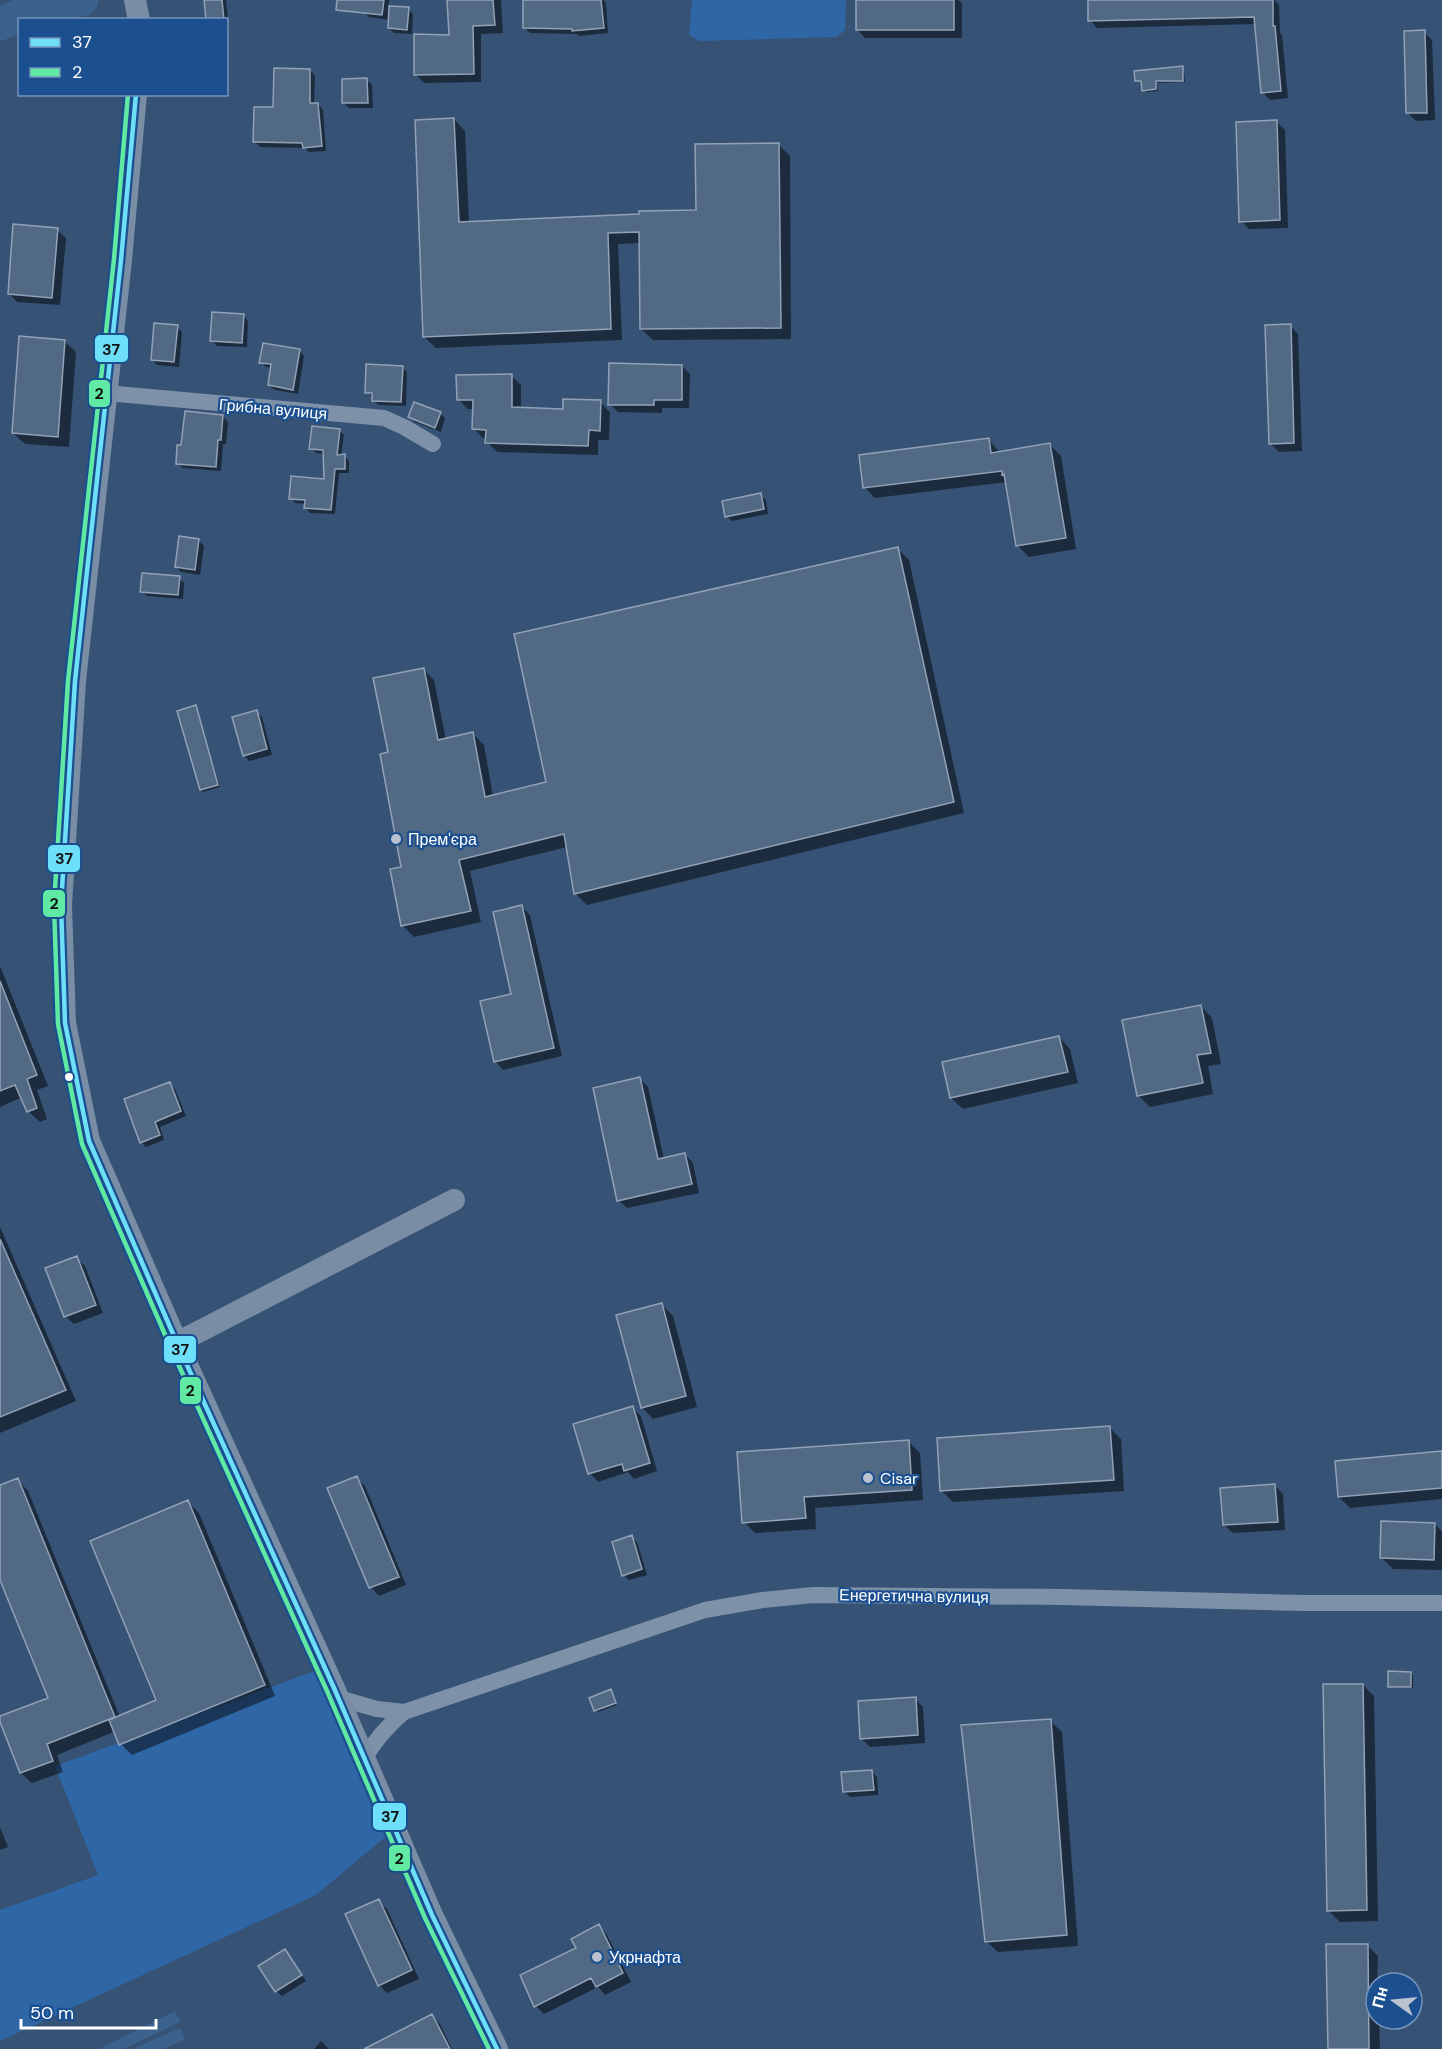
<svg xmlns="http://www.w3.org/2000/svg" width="1442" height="2049" font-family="'DM Sans',sans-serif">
<rect width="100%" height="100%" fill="#365274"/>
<path fill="#2f66a5" d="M692,0H846L845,30L837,37L700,41L689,35Z
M320,1669L389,1834L316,1895L0,2041V1910L98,1875L55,1766Z"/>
<path fill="#3b618d" d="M175,2011L180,2022L124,2049H99Z
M180,2028L185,2039L164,2049H133Z"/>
<path fill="#0007" d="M206,0H226L229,31H226V20H208Z
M365,0H389L388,8L408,9L413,14L412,34L394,33L389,28L390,20L369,17L364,12Z
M449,0H501L503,33L481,34V82L424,83L416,75L451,36Z
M525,0H603L606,3L608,33L579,36L577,34L530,33L525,28Z
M857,0H958L962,3V38H865L857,29Z
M1165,0H1275L1279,5L1280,33L1282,35L1288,98L1270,100L1262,92L1256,24L1097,28L1090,20Z
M1424,32L1432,40L1435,120L1416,121L1408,113Z
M1182,68L1184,70L1185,82L1157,83L1158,91L1146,92L1143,83L1136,81Z
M310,70L315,76L314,105L318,104L323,110L326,151L309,152L305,148L260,147L255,142L274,108Z
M367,80L372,85L373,108H349L344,103Z
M454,119L465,131L469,223L698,212L778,144L790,156L791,339L653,340L641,329V243L618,244L622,340L436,348L424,337Z
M1277,122L1285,130L1288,228L1249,229L1241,221Z
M57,230L66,238L60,305L17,302L9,293Z
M243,315L248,321L247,347L217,346L212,340Z
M1290,326L1298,334L1302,451L1279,452L1270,443Z
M177,327L182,332L179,367L157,365L152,359Z
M64,341L76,352L69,447L25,444L13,433Z
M299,350L304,356L298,394L275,390L269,385L272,368L266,367L261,362Z
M682,366L690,374L689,408H662V413L618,412L610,404Z
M402,367L407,372L406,406L379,405L373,400V397L367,392Z
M511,376L521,385V409L565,410L600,402L610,412L609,440H598V455L497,452L487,442V439H484L474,429V409H468L458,399Z
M440,413L445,418L441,432L415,422L410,417Z
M223,416L228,422L226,444H223L221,471L183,468L177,463L183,447Z
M339,430L344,435L341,456H344L349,461V473H339L335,514L310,513L306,508V504L295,503L291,498L326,480L325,454L316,453L311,448Z
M989,440L1000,453L1050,445L1061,456L1076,549L1029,557L1018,546L1007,482L875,498L864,487Z
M760,494L766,500L768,514L732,521L726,516Z
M198,540L204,546L200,575L181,572L176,567Z
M898,549L909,560L964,813L587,905L576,894L567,847L470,871L481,922L414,937L403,926V868L389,753L423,669L434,680L446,740L473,734L484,745L493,796L548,783Z
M179,578L184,583L183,599L147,596L142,591Z
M195,707L220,787L203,792L201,790Z
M256,712L262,717L272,755L249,761L244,755Z
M522,907L530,915L562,1056L503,1070L495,1061L513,995Z
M0,966L48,1086L37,1090L47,1119L40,1122L28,1111L22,1097L0,1107Z
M1201,1006L1212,1018L1221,1064L1208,1066L1213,1094L1150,1107L1138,1095Z
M1059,1037L1070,1049L1078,1083L963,1109L951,1098Z
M640,1079L648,1087L664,1159L685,1154L693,1163L699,1193L627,1208L618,1200Z
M170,1084L175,1089L186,1116L160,1127L164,1140L146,1147L141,1142Z
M0,1227L76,1401L0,1433Z
M76,1258L85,1266L103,1313L74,1324L65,1316Z
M662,1305L673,1316L697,1407L653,1419L642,1407Z
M632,1408L641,1416L657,1471L634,1479L628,1472L598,1482L590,1473Z
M1110,1428L1121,1439L1124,1491L953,1502L941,1490Z
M909,1442L920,1453L923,1500L815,1508L816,1529L755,1533L744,1522Z
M1442,1452V1499L1350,1508L1339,1497Z
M356,1478L365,1486L406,1585L379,1596L371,1587Z
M18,1480L28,1491L120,1717L158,1701L188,1502L199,1513L275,1696L132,1755L121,1744L116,1731L57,1755L63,1772L32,1783L21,1773L0,1718L50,1699L0,1576V1487Z
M1275,1486L1283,1494L1285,1530L1233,1533L1224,1525Z
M1435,1524L1442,1532V1570L1393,1569L1382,1558Z
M631,1537L637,1542L647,1575L629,1580L624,1575Z
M1411,1673L1413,1675V1688H1392L1389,1686Z
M1363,1685L1374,1696L1378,1921L1340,1922L1329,1911Z
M610,1691L617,1705L598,1712L596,1710Z
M915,1699L923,1707L925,1743L870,1747L861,1738Z
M1050,1721L1062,1732L1078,1946L998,1952L986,1941Z
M871,1771L877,1777L878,1795L850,1797L844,1791Z
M0,1827L8,1847L0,1850Z
M378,1901L387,1909L419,1979L387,1993L379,1985Z
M599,1926L607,1935L631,1982L605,1995L598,1987L544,2014L536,2006L578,1949Z
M1367,1945L1378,1956L1376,2019H1379L1380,2049H1330Z
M284,1951L306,1981L282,1996L276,1991Z
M432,2016L440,2024L452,2049H378Z
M321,2041L329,2049H314Z"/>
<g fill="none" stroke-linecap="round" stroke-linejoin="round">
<path stroke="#3b618d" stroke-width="33" d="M0,24L40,7L82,0"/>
</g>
<path fill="#526984" stroke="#92a2b6" stroke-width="1.5" d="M204,0H222L224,20H206Z
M337,0H384L382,15L336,10Z
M447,0H493L495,25L473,26L474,74L414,75V34L449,35Z
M523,0H601L604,28L572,31V29L523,28Z
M856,0H954V30H856Z
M1088,0H1273V26H1275L1281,91L1261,93L1254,17L1088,21Z
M389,6L409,7L407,30L388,28Z
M1425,30L1427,113H1406L1404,31Z
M1183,66V81H1156V89L1142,91L1141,81H1135L1134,71Z
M274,68L310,69V103H318L322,146L303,148L302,143L253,142L254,107H273Z
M367,78L368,103H342V79Z
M454,118L459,222L639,214V211L696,210L695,144L779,143L781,328L640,329L639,232L608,233L611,329L423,337L415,120Z
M1277,120L1280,220L1239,222L1236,122Z
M13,224L58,228L52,298L8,294Z
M212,312L244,314L242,343L210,341Z
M154,323L178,325L174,362L151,360Z
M1291,324L1294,443L1269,444L1265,325Z
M19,336L65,340L58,437L12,433Z
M263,343L300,349L293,390L268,385L271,364L259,363Z
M609,363L682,365V400H654V405H608Z
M366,364L403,366L401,402L372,401V393H365Z
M512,374V407L563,409V399L601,400L600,431L589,430L588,446L485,443L486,430L472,429L473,400H457L456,375Z
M414,402L441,412L435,428L408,417Z
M185,411L223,415L221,440H218L216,467L176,464L177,445H181Z
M312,426L340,429L337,455L345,454V469H335L331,510L304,508L305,500L289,499L291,476L324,479L323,450L309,449Z
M989,438L991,453L1050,443L1066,538L1016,546L1004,474L1002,475V471L863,488L859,455Z
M761,493L764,509L725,517L722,501Z
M179,536L199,539L195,570L175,567Z
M898,547L954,802L574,894L564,834L459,860L471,911L401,926L390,869L401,867L380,754L388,752L373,678L424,668L438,740L473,732L485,797L546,782L514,634Z
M142,573L180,576L178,595L140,592Z
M196,705L218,785L200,790L177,711Z
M257,710L267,749L243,756L232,717Z
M522,905L554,1048L494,1062L480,1001L511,994L493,912Z
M0,981L37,1075L27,1079L37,1108L27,1112L15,1085L0,1091Z
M1201,1005L1211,1053L1197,1055L1203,1083L1137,1096L1122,1020Z
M1059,1036L1068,1072L950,1098L942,1062Z
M640,1077L658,1159L685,1153L692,1184L617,1201L593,1088Z
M170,1082L181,1111L155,1122L160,1135L140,1143L124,1099Z
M0,1239L66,1390L0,1417Z
M77,1256L96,1305L64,1317L45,1268Z
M662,1303L686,1396L641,1408L616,1315Z
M633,1406L650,1463L624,1471L622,1464L588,1474L573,1424Z
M1110,1426L1114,1480L940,1491L937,1438Z
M909,1440L912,1490L804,1497L806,1518L742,1523L737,1452Z
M1442,1451V1488L1338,1497L1335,1461Z
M357,1476L399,1577L369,1588L327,1488Z
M18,1478L115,1717L47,1744L53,1761L20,1773L0,1722V1716L48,1698L0,1580V1485Z
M1275,1484L1278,1522L1223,1525L1220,1488Z
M188,1500L265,1685L119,1745L109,1720L156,1700L90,1541Z
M1381,1521L1435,1523L1434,1560L1380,1558Z
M632,1535L642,1569L622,1576L612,1542Z
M1388,1671L1411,1672V1687H1388Z
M1323,1684H1363L1367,1910L1327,1911Z
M611,1689L616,1703L594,1711L589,1698Z
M916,1697L918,1735L860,1739L858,1701Z
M1051,1719L1067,1935L985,1942L961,1725Z
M872,1770L874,1790L843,1792L841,1772Z
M379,1899L412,1970L378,1986L345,1914Z
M599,1924L623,1973L596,1987L591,1978L534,2007L520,1975L576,1948L571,1939Z
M1326,1944H1368L1369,2049H1328Z
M285,1949L302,1975L275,1992L258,1966Z
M432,2014L450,2049H364Z"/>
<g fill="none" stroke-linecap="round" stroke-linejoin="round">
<path stroke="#7d92a8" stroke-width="16" d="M106,393L384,418L404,427L433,444
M338,1698L377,1709L404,1712
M364,1759C375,1740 387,1726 404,1712L705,1610L763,1600L813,1595L1063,1597L1304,1603H1442"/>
<path stroke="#798da4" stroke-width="22" d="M135,0L139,20
M136,94L121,260L75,681L61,905L65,1023L89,1141L177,1343L334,1688L432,1915L497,2049
M177,1343L454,1200"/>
<g stroke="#1b4f8f" stroke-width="9">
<path id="bus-1" d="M136,94L121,260L75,681L61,905L65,1023L89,1141L177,1343L334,1688L432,1915L497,2049"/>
</g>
<g stroke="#1b4f8f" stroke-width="9">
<path id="bus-2" d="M128,94L114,259L68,681L54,905L58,1024L82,1144L170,1346L327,1691L425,1918L489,2049"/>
</g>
<use href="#bus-1" stroke="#6ddff8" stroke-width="4.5"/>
<use href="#bus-2" stroke="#60e9a3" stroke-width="4.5"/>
</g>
<g fill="#b9c2ce" stroke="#1b4f8f" stroke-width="2">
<circle cx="396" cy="839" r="6"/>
<circle cx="868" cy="1478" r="6"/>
<circle cx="597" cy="1957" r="6"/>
</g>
<circle fill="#fff" stroke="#1b4f8f" stroke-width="2" cx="69" cy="1077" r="5"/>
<g text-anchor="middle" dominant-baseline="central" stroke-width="4.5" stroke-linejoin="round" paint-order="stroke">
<g font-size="16" fill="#fff" stroke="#1b4f8f">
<text transform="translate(273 409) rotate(5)">Грибна вулиця</text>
<text transform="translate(914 1596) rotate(1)">Енергетична вулиця</text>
</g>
<g font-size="16" fill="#fff" stroke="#1b4f8f" text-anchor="start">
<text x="408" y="839">Прем'єра</text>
<text x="880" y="1478">Cisar</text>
<text x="609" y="1957">Укрнафта</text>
</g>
</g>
<g stroke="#1b4f8f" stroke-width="2">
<rect x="94" y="334" width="35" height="29" rx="6" fill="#6ddff8"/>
<rect x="88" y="379" width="23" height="29" rx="6" fill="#60e9a3"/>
<rect x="47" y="844" width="34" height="29" rx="6" fill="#6ddff8"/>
<rect x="42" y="889" width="24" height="29" rx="6" fill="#60e9a3"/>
<rect x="163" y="1335" width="34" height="29" rx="6" fill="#6ddff8"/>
<rect x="179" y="1376" width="23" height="29" rx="6" fill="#60e9a3"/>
<rect x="372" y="1802" width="35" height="29" rx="6" fill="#6ddff8"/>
<rect x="388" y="1844" width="23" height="28" rx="6" fill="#60e9a3"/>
</g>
<g font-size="16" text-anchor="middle" font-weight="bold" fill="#111">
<text x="111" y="355">37</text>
<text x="99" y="399">2</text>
<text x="64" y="864">37</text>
<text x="54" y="909">2</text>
<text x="180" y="1355">37</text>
<text x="190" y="1396">2</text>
<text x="390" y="1822">37</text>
<text x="399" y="1864">2</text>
</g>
<rect x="18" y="18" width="210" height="78" fill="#1b4f8f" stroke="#7695bc" stroke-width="1.5"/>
<rect x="30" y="38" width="30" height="9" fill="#6ddff8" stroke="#7695bc" stroke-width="1.5"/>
<text x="72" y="48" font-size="18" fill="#ffffff">37</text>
<rect x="30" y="68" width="30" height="9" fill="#60e9a3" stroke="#7695bc" stroke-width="1.5"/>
<text x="72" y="78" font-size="18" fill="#ffffff">2</text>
<g transform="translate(1394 2001) rotate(285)"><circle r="28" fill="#1b4f8f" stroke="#7695bc" stroke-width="1.5"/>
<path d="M0-4.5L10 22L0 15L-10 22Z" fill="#b9c2ce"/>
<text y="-9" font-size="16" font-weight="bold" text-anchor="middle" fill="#ffffff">Пн</text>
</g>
<path d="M21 2019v9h135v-9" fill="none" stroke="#ffffff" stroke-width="3"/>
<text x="30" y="2019" font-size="18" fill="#ffffff" stroke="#1b4f8f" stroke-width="4.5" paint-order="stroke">50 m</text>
</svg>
